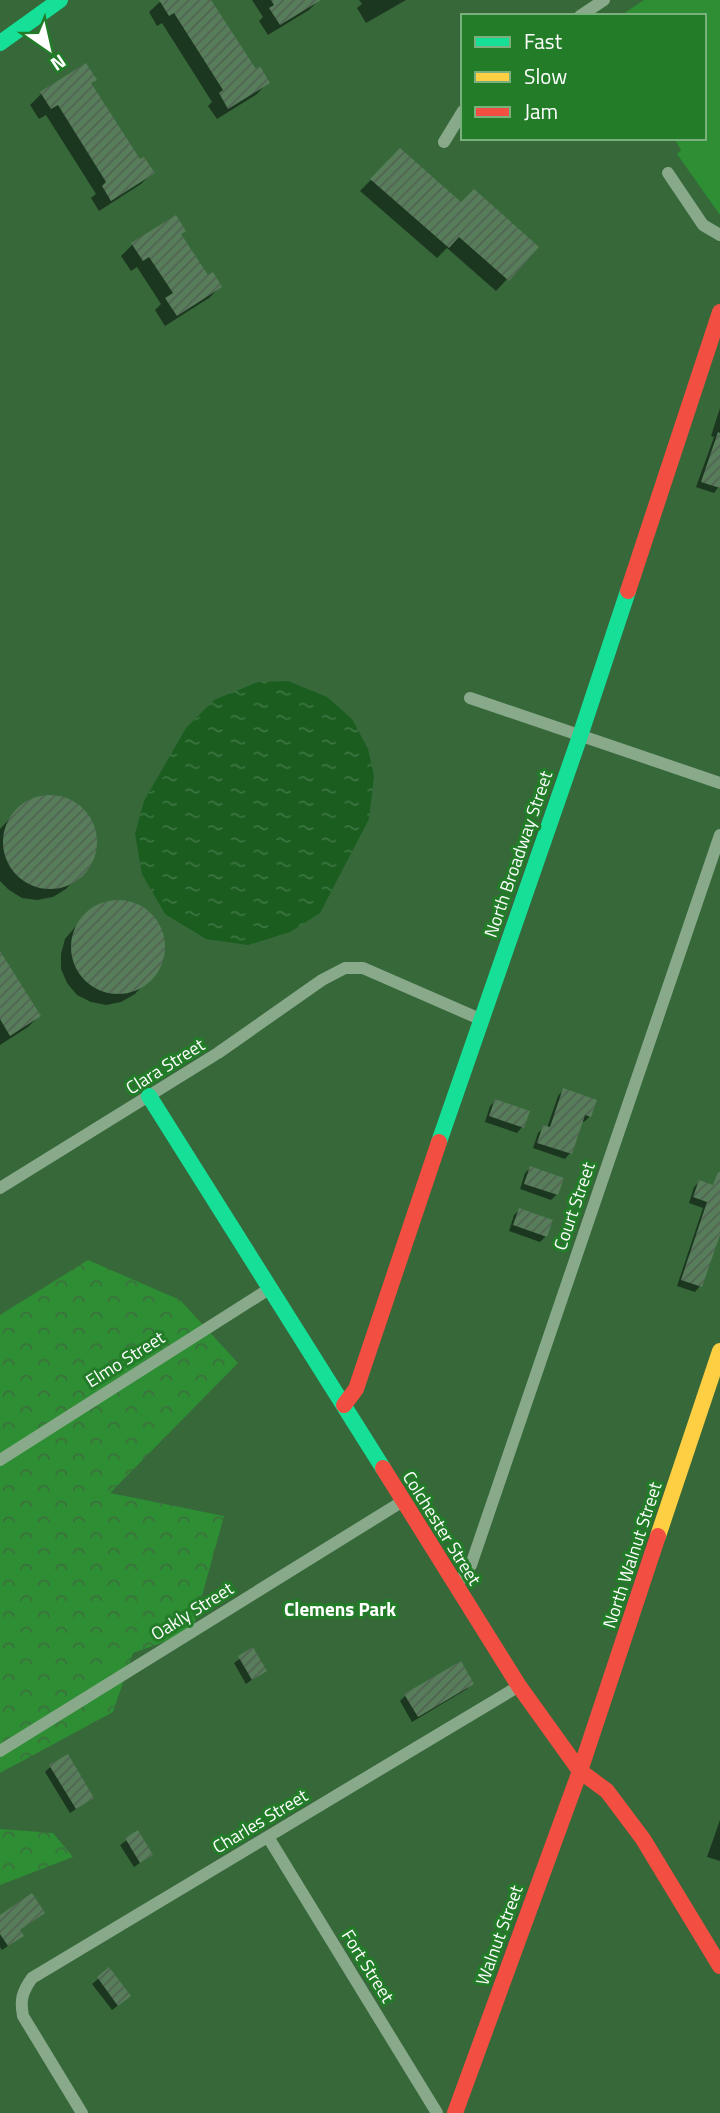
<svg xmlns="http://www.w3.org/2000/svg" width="720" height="2113" font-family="'Titillium Web',sans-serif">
<defs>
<pattern id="forest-crowns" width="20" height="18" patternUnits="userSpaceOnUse" patternTransform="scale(1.75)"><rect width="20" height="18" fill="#2e8e33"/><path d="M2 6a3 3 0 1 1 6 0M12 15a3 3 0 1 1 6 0" fill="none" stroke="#3c703e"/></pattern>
<pattern id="water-ripples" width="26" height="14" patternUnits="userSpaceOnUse" patternTransform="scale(1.75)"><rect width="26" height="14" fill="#1a5d1f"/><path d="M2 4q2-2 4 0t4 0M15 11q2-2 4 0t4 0" fill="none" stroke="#3c7541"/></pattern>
<pattern id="building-hatch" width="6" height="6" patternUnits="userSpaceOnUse" patternTransform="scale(1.75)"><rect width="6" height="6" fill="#577d5a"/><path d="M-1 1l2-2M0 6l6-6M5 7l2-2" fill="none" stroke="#526453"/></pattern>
</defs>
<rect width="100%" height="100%" fill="#36683a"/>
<path fill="#2e8e33" d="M644,0H720V215L677,154L681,150L674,138H704V16H620Z"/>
<path fill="url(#forest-crowns)" d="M88,1260L180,1300L238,1363L110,1493L224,1516L192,1632L133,1653L113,1712L0,1773V1315Z
M0,1829L53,1833L73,1857L0,1885Z"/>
<path fill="url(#water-ripples)" d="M288,681L327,697L352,719L368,749L374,776L369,819L320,913L290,932L248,945L206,939L165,914L142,874L135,834L144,801L186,728L214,700L258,682Z"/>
<path fill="#0007" d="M162,0H209L255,71L268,82L257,94L217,119L208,106L212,102L162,23L157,26L149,12Z
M252,0H319L309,10L268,35L259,21L263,17Z
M359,0H406L366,23L357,8L362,4Z
M94,80L90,84L139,161L152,173L141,184L99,211L91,198L96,194L46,115L39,119L30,105L41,94Z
M400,150L461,204L537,247L496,291L447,248L437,258L360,191Z
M176,217L179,235L207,277L220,287L209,298L165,326L155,310L161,304L137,267L131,271L121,256L132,245Z
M720,408V485L714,493L696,487L714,437L711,436Z
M45,797L60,798L73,803L84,812L92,824L95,838L94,852L89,865L66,889L53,897L37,900L22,898L9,890L0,881V829L18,810L31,801Z
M114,901L128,902L142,908L153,917L160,929L164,943L163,957L157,970L135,994L121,1002L106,1005L91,1002L77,995L67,983L61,969V954L65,939L86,914L99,905Z
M0,954L39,1016L28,1027L0,1045Z
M563,1090L590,1116L584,1122L581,1121L570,1153L565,1159L533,1148L538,1133L544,1127L547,1128L558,1096Z
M496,1101L522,1127L517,1133L485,1122L490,1106Z
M530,1168L557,1194L551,1200L520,1189L525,1173Z
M699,1182L720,1189V1226L700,1286L695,1292L677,1286L703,1208L689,1203L694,1187Z
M519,1210L546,1236L540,1242L509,1231L514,1215Z
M253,1649L265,1670L246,1684L234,1663Z
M472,1683L467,1689L412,1722L400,1701L405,1696Z
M50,1767L92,1798L70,1813L45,1772Z
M720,1820V1861L707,1857Z
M137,1833L151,1855L134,1867L120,1845Z
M43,1913L19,1931L22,1936L2,1950L0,1947V1917Z
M109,1970L124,2001L112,2010L92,1984Z"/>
<path fill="url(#building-hatch)" d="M159,0H211L256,69L260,66L270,83L228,109L219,93L223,90L174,13L169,16Z
M271,0H321L280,25L269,8L274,5Z
M86,63L97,80L91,83L140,159L144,157L155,173L111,201L102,186L106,182L58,105L51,109L40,92Z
M400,148L461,202L474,189L539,247L509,281L459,237L449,248L370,179Z
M176,215L186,231L181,234L208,275L213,272L222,287L177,316L165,298L173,293L149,257L143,261L131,243Z
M718,432L720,433V488L701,482Z
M3 842a47 47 0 1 1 94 0a47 47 0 1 1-94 0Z
M71 947a47 47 0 1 1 94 0a47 47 0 1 1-94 0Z
M0,951L41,1016L10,1036L0,1019Z
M563,1088L597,1100L591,1117L585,1115L572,1154L537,1143L543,1125L550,1127Z
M495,1099L530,1111L524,1128L489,1116Z
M530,1166L564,1178L558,1195L524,1184Z
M718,1172H720V1235L702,1287L681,1280L707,1202L693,1197L699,1180L713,1185Z
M519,1208L553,1220L547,1237L513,1225Z
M253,1647L267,1671L252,1680L238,1656Z
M461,1661L474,1684L418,1717L404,1694Z
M68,1754L94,1798L76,1809L49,1765Z
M138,1830L153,1855L140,1863L125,1838Z
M32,1893L45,1913L20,1930L24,1936L8,1946L0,1934V1915Z
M109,1967L131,1996L118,2006L97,1977Z"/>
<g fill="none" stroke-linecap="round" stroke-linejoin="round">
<path stroke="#88a98a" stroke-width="12" d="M580,16L604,0
M444,142L463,111
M668,173L703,225L720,235
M470,698L720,783
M0,1188L218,1053L322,980L345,968H363L480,1019
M0,1460L269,1289
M456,1586L471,1565L720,835
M0,1751L403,1501
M268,1837L437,2113
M82,2113L23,2016C20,2000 22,1992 32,1978L519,1686"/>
<path stroke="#16e098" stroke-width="16" d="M0,43L60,0
M149,1096L383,1468
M439,1142L580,736L628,591"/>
<path stroke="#ffcf43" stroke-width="16" d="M658,1536L720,1351"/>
<path stroke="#f24e42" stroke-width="16" d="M628,591L720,312
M344,1405L356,1389L439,1142
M383,1468L519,1686L580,1771L607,1791L643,1839L720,1966
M455,2113L580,1771L658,1536"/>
</g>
<g text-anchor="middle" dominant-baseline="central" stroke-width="6" stroke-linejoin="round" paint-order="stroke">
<g font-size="18" fill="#fff" stroke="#227c28">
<text transform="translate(518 854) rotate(-71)">North Broadway Street</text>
<text transform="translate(165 1066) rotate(-32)">Clara Street</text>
<text transform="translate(574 1206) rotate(-71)">Court Street</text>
<text transform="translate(125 1359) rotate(-32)">Elmo Street</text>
<text transform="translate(442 1528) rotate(58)">Colchester Street</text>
<text transform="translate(632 1555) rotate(-72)">North Walnut Street</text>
<text transform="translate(192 1611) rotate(-32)">Oakly Street</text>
<text transform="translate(260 1821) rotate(-31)">Charles Street</text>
<text transform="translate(499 1935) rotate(-70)">Walnut Street</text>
<text transform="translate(368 1966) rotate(58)">Fort Street</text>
</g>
<g font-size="19" font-weight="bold" fill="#fff" stroke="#227c28">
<text x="340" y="1608">Clemens Park</text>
</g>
</g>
<rect x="461" y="14" width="245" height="126" fill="#227c28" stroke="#7ab07e" stroke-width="2"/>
<rect x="475" y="37" width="35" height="10" fill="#16e098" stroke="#7ab07e" stroke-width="2"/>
<text x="524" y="49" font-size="21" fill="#ffffff">Fast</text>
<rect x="475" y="72" width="35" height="10" fill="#ffcf43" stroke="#7ab07e" stroke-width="2"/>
<text x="524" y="84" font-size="21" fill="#ffffff">Slow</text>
<rect x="475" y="107" width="35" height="10" fill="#f24e42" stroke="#7ab07e" stroke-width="2"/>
<text x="524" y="119" font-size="21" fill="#ffffff">Jam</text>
<g transform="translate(49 49) rotate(146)" stroke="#227c28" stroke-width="5" paint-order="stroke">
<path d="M0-5L12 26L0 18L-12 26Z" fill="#ffffff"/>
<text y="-10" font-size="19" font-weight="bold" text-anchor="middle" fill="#ffffff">N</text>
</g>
</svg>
